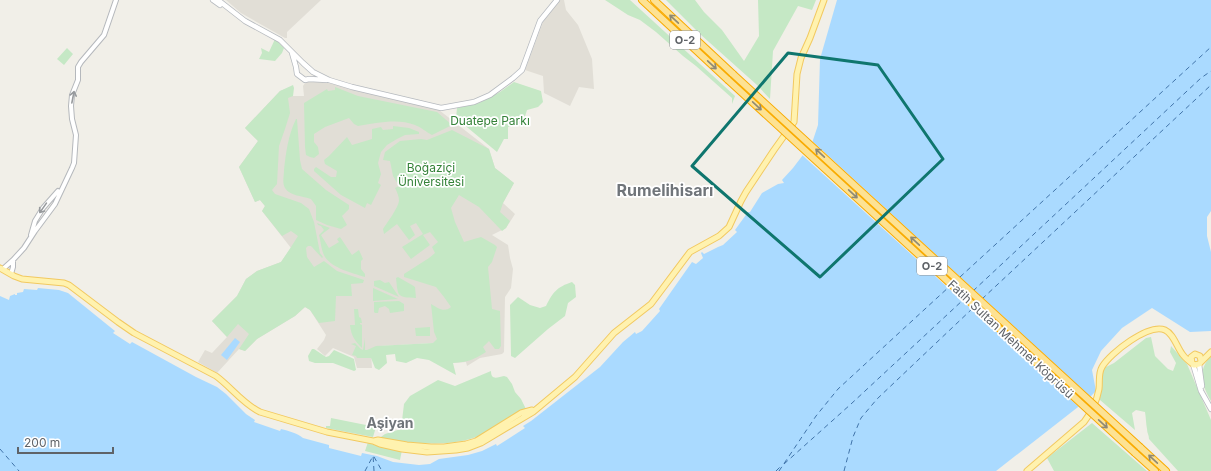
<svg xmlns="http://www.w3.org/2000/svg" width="1211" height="471" font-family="Inter,sans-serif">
<rect width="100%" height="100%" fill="#f1efe8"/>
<path fill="#e1ded6" d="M226,0H321L287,32V38H285L241,13Z
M559,0H564L566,10L578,25L592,59L594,89L579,87L570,106L544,93L543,76L525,70L543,22Z
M317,80L439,110L489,149L495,168L514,183L503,203L515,214L506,228L492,235L508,245L510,258L513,269L511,288L505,297L504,352L502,354L480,358L467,366L466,362L453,363L433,343L379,346L371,352L372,368H357L354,357L333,348L325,356L317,349L324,340L326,335L310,310L305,307L295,316L257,339L245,351L239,349L217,373L198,362L205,350L212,353L227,337L212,321L237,296L246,279L257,271L281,262L291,248L262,211L265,206L260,200L255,202L239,167L258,141L245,128L280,91L291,87L293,96H304L303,86L305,83L308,81Z"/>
<path fill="#c5e8c5" d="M605,0H630L735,96L732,104V98L696,66L683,56L656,32L640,20L628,15Z
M666,0H695L704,12L722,30L744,61L759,36L758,0H816L812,10L798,6L773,51L770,99L757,85L700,34Z
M275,39L284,48L282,53L275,61L259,59L262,53L261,48L269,52Z
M67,48L73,54L64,65L57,59Z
M514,82L541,91L543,102L538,107L527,110L523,123L508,127V139H504L497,152L456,118L457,108L479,103L500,92Z
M293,85L294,88L293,96L288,98L290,113L285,129L279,146L277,184L272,190L275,194L301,203L309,209L314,222L320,253L323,257L322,258L311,246H308L306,248L307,257L314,267L324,261L337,271L364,280L363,283L351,284L352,296H336L335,321L319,323L310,310L305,307L295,316L257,339L245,351L239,349L249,334L238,324L227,337L212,321L237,296L246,279L257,271L281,262L291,247L298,236L291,231L282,236L262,211L265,206L260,200L255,202L239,167L258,141L245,128L280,91Z
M335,87L358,96L437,112L452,125L432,135C426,132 421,127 415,125C398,118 376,123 358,126L354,124L349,118L325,127L314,134V142L318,147L319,154L314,158L310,157L306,155L305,147L304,103L327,89L328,91L335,90Z
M296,119H297L300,160L302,169L326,190L349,205V209L342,216L347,225L341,229L327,225L316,220V206L311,199C303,196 290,196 285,188C282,183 284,176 284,170C286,152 288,136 296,119Z
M393,126L409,128L419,132V134L405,135L397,139L387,145L381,152L378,163L381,174L378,183L381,185L371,205L367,203L365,208L341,195L314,171V169L316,167L331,177H336L337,171L325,164L324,160L329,156L347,137L352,145L372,139V129L381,127L383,130L393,129Z
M452,130L489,149L495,168L514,183L503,203L500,212L510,221L506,228L502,231L479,207L459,195L451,208L455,222L464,242L481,237L495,245L497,247L492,262L488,267L492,309L500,311L501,346L499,349H495L489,341L483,347L486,352C473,360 468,362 453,363L456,375L429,360L417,358L406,363L396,361L395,354L386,355L387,363L379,370L375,368L371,358H357L356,356L352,355L356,346L351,344L355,343L361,349L363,350L365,338V350H367L376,346L433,343L437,339L434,332L431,304C438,308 444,313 451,307L444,297L436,287L404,277V274L429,258L435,253L432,247L438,242L430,232L423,235L430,245L411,259L402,247L423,234L416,223L410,226L415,235L409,240L397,224L384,234L383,229C387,223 398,208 399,201C399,196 397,192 395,188L399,186L393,176L390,161L383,160L385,152L400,141L421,139L427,140Z
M317,223L330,228L321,235L329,248L339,242L337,239L340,237L352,255L359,250L363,259L361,261V269L365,274V277C352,273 332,268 325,257C321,250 321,242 319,235L324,230L321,226L318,225Z
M398,277L412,285L415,287L416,298C397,297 398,297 396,278Z
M380,280L385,283L389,282L399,297L374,286V281Z
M572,282L575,285L576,297L568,303L565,316L548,329L515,358L511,356L510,305L518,297L530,305L540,308L546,306C553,292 557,287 572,282Z
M373,288L398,299L373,301Z
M399,301L404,304V311L390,313L389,309L385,306L379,308L378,313H375L374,312V302Z
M354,309H358L359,317L361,318L362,323H360V324L362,325V348C355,341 351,336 350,325H355Z
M430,327V336H416L415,328Z
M1151,337L1155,356L1168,369L1173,371L1176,363L1170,352L1171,346L1187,364L1211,420V471H1178L1149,439C1149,435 1147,433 1147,429C1146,424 1146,418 1145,412L1136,410L1132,413L1135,430L1100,400L1097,380L1104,368L1114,363L1146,338Z
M312,349H314L326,357L329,356L334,350L352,358L354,359L356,370L354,371L333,363H315L309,361L308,356Z
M1211,356V401C1202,386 1197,370 1211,356Z
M491,371C491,381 498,377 504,376L507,377L512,384L515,392L521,399L526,409C512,417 496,429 481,435C449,449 412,442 378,439L385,434L401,429L404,404L410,396L438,380L455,386Z
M331,418L376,427L373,437L326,428V426H330Z
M1092,423L1147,471H1054L1047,458Z
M368,442L374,445L402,450L400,460L365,451Z"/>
<path fill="#aadaff" d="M837,0H1211V211L1207,217V236L1211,252V331L1190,332L1152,308L1122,328L1101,351L1092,370L1096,391L1087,400L996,471H0V296L9,300L10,296L15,294V295H17V293L23,292L24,289L37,290L38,288L59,290L68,293L115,331L113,333L130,344L132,342L196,377L217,387L226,394L246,414L255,420L254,422L280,431L281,429C289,431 297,433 303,438L329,445V448L361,456L362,453L377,456L393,462L419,465L430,464L439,459L468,455L482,451L496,444L497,446L525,428L523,426L531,421L600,367L623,342L635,332L636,334L642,331L660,311L659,309L692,262L696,264L703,258L701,253L702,252L704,254L718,247L723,245L737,232L735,230L748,212H750L762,193L778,184L784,183L782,180L793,168L812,143L818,125L820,59Z
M235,338L240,342L227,360L221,355Z"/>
<path fill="#f1efe8" d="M810,139L1092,398L1080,408L801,154L810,142Z"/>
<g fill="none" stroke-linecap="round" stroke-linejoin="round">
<path stroke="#4174aa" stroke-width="1" stroke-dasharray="5 4" stroke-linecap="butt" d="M960,277L1211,47
M973,291L1201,78L1211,71
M982,299L1211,85
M0,449L19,471
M784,464L851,404L963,300
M365,471L373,456
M374,471L373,455L382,471
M776,471L780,467
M779,471L816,416L838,389L950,286
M844,471L853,437L861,418L877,399L973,308"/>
<g stroke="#b5b8bc" stroke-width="6">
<path id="tertiary" d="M31,235L35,221L43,208L58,191
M13,260L24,248L35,231L55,204L72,168L74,163L76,135L72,119L71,106L72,95L78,80V67L81,62L104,35L116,0
M3,269L13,260V267L11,274"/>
</g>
<g stroke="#b6babf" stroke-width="6">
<path id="secondary" d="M213,0L220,5
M218,0L245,21L280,40L303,63L313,72L329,80L352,87L441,108L474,102L490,95L513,78L522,70L540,21L557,0
M292,53L296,67L297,74L305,80L309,79L327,80
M1193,364L1201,391L1211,409
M1199,364L1202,386"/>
</g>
<g stroke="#f2c960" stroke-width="7">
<path id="primary" d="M0,268L14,276L22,279L64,283L69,285L118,322L134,333L216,376C231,387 243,404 260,412L327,432L373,441L380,444L402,449L427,452L456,450L468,448L481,443L533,412L575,377L614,333L651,304L690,252L719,236L729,227L741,201L746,192L774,150L794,122L797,74L801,58L810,38L824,0
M1192,363L1191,357L1195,354L1200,356L1201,361
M374,441L378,440L407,445L431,447H444L466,444L476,441L521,413L532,410
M1027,471L1084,422C1091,413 1097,400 1099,389C1100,381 1098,374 1102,367C1110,353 1149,323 1165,330C1174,334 1177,348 1183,355C1186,359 1190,362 1194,365L1199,364L1211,352"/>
</g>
<g stroke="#f9ab00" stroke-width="8">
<path id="motorway" d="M642,0L728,80
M654,0L733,74
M1140,447L1166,471
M1135,453L1155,471"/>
</g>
<use href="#tertiary" stroke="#fff" stroke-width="4"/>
<use href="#secondary" stroke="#fff" stroke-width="4.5"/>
<use href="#primary" stroke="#fff2af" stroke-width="5"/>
<use href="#motorway" stroke="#fde293" stroke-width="6"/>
<g stroke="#f9ab00" stroke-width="8" stroke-linecap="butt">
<path id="motorway-bridge" d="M733,74L1140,447
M728,80L1135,453"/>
</g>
<use href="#motorway-bridge" stroke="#fde293" stroke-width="6"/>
</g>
<defs><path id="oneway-shaft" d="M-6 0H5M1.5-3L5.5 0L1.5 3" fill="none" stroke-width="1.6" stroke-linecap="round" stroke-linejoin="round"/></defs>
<g stroke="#8e8975">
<use href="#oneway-shaft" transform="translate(674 19) rotate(-137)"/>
<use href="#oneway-shaft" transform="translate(712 65) rotate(43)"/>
<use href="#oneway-shaft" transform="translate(757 106) rotate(43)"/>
<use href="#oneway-shaft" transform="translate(820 153) rotate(-137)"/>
<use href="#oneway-shaft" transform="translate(853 194) rotate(43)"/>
<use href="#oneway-shaft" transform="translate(915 241) rotate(-137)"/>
<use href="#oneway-shaft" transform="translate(1103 424) rotate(43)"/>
<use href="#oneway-shaft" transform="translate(1153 459) rotate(-137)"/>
</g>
<g stroke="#979a9d">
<use href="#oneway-shaft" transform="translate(73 97) rotate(-79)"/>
<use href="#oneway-shaft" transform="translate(43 208) rotate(125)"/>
</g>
<path fill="none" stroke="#0f766e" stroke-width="3" stroke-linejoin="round" d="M788,53L878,65L943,159L820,277L692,166Z"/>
<g text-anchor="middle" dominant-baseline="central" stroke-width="3.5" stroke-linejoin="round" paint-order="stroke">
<g fill="#fff" stroke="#8f9295" stroke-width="1">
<rect x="670" y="31" width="30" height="18" rx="3"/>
<rect x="917" y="257" width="30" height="18" rx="3"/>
</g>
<g font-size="11" font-weight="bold" fill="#5f6368">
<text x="685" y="40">O-2</text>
<text x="932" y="266">O-2</text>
</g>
<g font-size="12" fill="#348238" stroke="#fff">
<text x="490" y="120">Duatepe Parkı</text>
<text x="431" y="167">Boğaziçi<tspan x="431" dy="14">Üniversitesi</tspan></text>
</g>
<g font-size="12" fill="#5f6368" stroke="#fff">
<text transform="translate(1011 339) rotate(43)">Fatih Sultan Mehmet Köprüsü</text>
</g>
<g font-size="14" font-weight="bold" fill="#70757a" stroke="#fff">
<text x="390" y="422">Aşiyan</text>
</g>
<g font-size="16" font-weight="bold" fill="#70757a" stroke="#fff">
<text x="665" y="190">Rumelihisarı</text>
</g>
</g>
<path d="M18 447v6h95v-6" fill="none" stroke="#5f6368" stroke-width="2"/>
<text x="24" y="447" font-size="12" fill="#5f6368" stroke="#ffffff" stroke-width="3" paint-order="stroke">200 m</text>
</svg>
